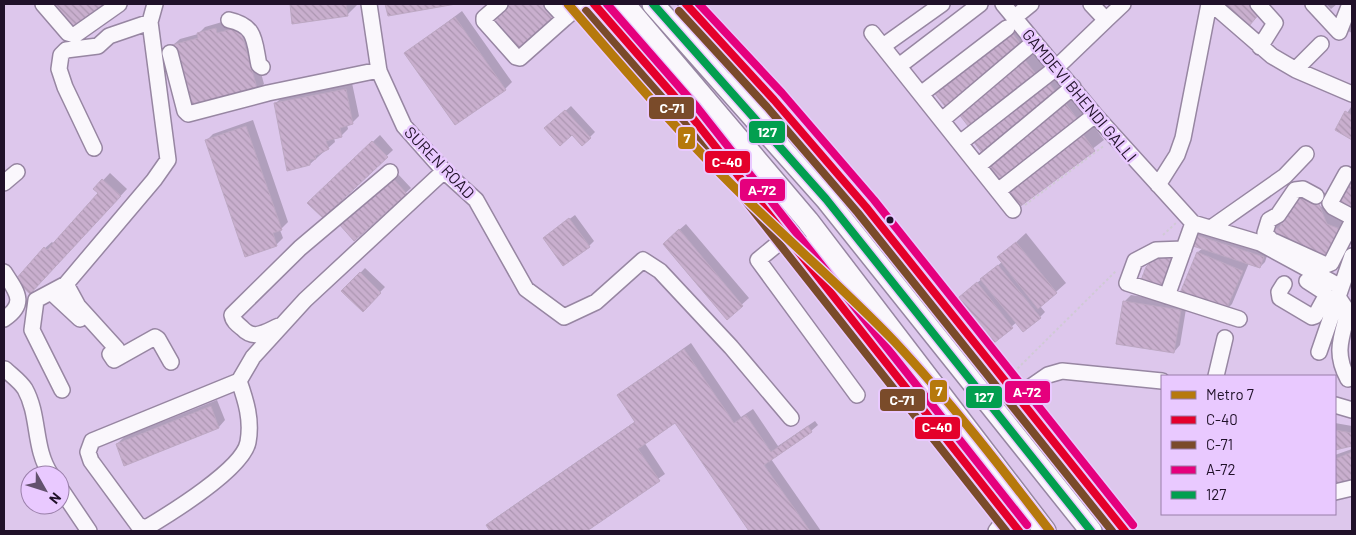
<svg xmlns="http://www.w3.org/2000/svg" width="1356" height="535" font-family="Barlow,sans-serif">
<defs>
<pattern id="building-back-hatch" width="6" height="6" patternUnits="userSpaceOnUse" patternTransform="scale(1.25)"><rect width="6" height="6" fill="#c9afce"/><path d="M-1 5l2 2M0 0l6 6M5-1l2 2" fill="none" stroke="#ac96b1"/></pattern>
</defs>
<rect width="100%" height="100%" fill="#ddc7ec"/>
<path fill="#0003" d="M52,4H110L75,30Z
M291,4H358L347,15L293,22Z
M387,4H449L389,15Z
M1326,4H1337L1331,9Z
M462,11L512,82L505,89L406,53Z
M1352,20V33L1348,31Z
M247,21L264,84L257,91L173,45L180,39L198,34L205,27L222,22L224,27Z
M1020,21L1034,40L948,108Z
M1035,51L1048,67L972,129L969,104Z
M1056,70L1067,85L983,152Z
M352,83L359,116L352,123L347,125L348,129L341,136L334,138L335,142L310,164L275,104L282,97Z
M1076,95L1087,110L1077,120L998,153Z
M571,106L595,132L590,137L572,134L551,124Z
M1351,107L1352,108V139L1336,130Z
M253,120L288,222L280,230L283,238L276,245L206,141L213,134Z
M1092,124L1104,140L1018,206L1007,190Z
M380,135L393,150L323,216L309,203Z
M110,173L127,189L37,286L45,248L52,242L54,244L100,193L95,189Z
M397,173L411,188L354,239Z
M1352,178V211L1336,206Z
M1310,185L1329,195L1352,221L1337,251L1272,227L1301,197L1324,208L1326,206L1302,194Z
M575,215L594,241L589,246L544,238Z
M686,224L749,298L727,318L671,237Z
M1199,230L1268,253L1265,262L1260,267L1249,263L1232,304L1225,311L1181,292L1198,252L1203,248L1194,235Z
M1026,233L1066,283L1040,306L1045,312L1040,317L1017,322L994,341L965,293L1002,262L999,258Z
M365,268L385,287L363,310L343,291Z
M1131,295L1187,303L1180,345L1174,352L1124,302Z
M691,343L741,417L753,409L778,446L815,421L818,425L811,431L771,459L821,531H751L676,421L644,442L665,474L584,531H492L488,525L494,519L636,421L618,395Z
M217,400L225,420L219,427L125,464L117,444L124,437Z
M1335,423L1352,426V444L1335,448Z
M1352,449V480L1335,487V455Z"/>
<path fill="url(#building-back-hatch)" stroke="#bda8c3" d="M50,4H112L75,31Z
M290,4H346L348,16L292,24Z
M385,4H456L388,16Z
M503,4H548L562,19L519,56L485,20Z
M1222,4H1249L1260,13L1249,26Z
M455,17L506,90L455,125L404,53Z
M240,27L248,56L255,54L259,68L252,70L258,92L190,111L172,45L198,38L197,33L216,28L217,33Z
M1010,30L1025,50L948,110L932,90Z
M1025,60L1039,78L972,131L958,113Z
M1046,79L1058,95L983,154L970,137Z
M346,89L353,124L340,128L342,137L326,141L329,149L315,156L316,159L310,160V165L287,171L274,103Z
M1066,104L1078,120L999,179L987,162Z
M565,110L591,138L582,146L572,135L560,146L544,128Z
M1345,111L1352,115V140L1335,130Z
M246,126L282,230L273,233L277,246L245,257L205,140Z
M1082,133L1095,151L1018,208L1005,190Z
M372,141L388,157L323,218L307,203Z
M392,177L407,194L354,241L339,224Z
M102,179L121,196L30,294L15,280L44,247L47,250L98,193L93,189Z
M1343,184H1352V212L1335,207Z
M1300,194L1319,204L1327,224L1343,230L1328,262L1267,233L1271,227L1278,229Z
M569,218L590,247L563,266L543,238Z
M679,229L743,306L727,320L663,244Z
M1193,234L1264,257L1260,268L1190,245Z
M1016,242L1057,293L1038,309L997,257Z
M1161,252L1177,259L1163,291L1140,283L1146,267Z
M1197,252L1243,271L1225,312L1180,293Z
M998,265L1041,318L1023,332L980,279Z
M360,272L381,293L363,312L341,291Z
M977,282L1013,328L994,343L958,298Z
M1123,301L1181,310L1174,353L1116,344Z
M684,349L734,423L746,415L771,452L808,426L812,432L764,465L810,531H749L675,423L638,449L660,481L587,531H490L486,525L635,422L617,395Z
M211,406L219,428L124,466L116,444Z
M1335,430L1352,433V481L1335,488V459L1352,452V446L1335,450Z"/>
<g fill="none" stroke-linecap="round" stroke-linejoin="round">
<g stroke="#9786a2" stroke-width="18">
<path id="minor" d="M43,4L68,33L75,35L119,4
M369,4L379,71L404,126L444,171L476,200L526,289L564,317L596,302L643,260L660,271L731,347L791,418
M500,4L484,18V21L516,57L520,58L565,18
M552,4L565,18L581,4
M594,4L688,112L1019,531
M686,4L726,48
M1003,4L1095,115L1193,223L1260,243L1341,287
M1212,4L1272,56L1296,70L1352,94
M1258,4L1275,23L1260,47
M1313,4L1339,32L1350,4
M1015,17L1031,4
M229,20C257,26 254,42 259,65L262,67
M1106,20L1123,4
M872,33L1013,210
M883,46L942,4
M170,53L185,111L188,114L268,93L379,70
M899,66L980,4
M1298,67L1321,44
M754,78L866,207L1003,381L1125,531
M921,94L1007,28
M942,120L1034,42
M960,143L1056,68L1106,20L1091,4
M94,148L65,87L59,69L61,55L66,50L98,46L109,36L150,22
M978,166L1073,87
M1346,174L1330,203L1333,207L1352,217
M4,183L17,172
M1158,185L1177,155L1183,138L1209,4
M998,191L1095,115
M1316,196L1303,189L1295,190L1278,215L1269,220L1265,233L1271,240L1326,265L1331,263L1350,226
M1211,228L1285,176L1306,154
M786,237L758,260L857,395
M1184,249L1156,250L1135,261L1127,283L1239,319
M4,272C16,291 28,303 4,319
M66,284L78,306L117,349L110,354L114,360L155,337L158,339L171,362
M1284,284L1279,292L1280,298L1312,317L1315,316L1326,296L1324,292L1307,281
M52,293L80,319
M1167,296L1193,223
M1338,297L1348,312C1341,339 1334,353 1348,379
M279,326C265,332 254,341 242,328C237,324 233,321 232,315L300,248L390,172
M1319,352L1352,256
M5,369C11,375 20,381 25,389C40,416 33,448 51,475
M1216,376L1225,338
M239,381L92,441L88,452L91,461L138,525L146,528C171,513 243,469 248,442C252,420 246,401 239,381L253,357L305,300L444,171
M62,390L32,330L36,300L66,284L154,180L168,160L150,22L155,4
M1016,397L1048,375L1062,371L1162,381
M1335,405L1352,410
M60,488L89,531
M1335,492L1352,488
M996,531L1007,517"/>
</g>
<g stroke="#9786a2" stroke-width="24">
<path id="highway" d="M624,4L808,221L1045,531
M653,4L826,199L1091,531
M720,42L782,132
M712,141L764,183
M816,241L829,277L847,315"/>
</g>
<path stroke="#d0cad5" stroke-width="2" stroke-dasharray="2.5 2.5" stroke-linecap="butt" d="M1025,205L1105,145
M1163,235L1176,223
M1014,372L1117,270"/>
<use href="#minor" stroke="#faf7fc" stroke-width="15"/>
<use href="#highway" stroke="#faf7fc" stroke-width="21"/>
<g stroke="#e9c9ff" stroke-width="11">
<path id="bus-1" d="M594,4L688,112L1019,531
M686,4L774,100L866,207L1125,531"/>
</g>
<g stroke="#e9c9ff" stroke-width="11">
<path id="bus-2" d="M586,11L680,118L1006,531
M679,11L767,107L858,213L1112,531"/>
</g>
<g stroke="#e9c9ff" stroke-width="11">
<path id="bus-3" d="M607,4L696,106L1027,525
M699,4L782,93L874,200L1133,525"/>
</g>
<g stroke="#e9c9ff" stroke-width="11">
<path id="bus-4" d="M653,4L826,199L1091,531"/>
</g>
<use href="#bus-1" stroke="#e4002b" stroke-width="8"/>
<use href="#bus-2" stroke="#7a4b2a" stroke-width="8"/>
<use href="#bus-3" stroke="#e5007d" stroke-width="8"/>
<use href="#bus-4" stroke="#029f4f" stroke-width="8"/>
<g stroke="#e9c9ff" stroke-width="12">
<path id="metro-1" d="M568,4C624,69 680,134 741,194C792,244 845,290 894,341C950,401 1000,466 1050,531"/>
</g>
<use href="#metro-1" stroke="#b6790c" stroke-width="9"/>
</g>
<circle fill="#201129" stroke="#e9c9ff" stroke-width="2" cx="890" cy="220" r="4.5"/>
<g text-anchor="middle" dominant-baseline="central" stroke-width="5" stroke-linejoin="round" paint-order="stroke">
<g font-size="16" fill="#201129" stroke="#e9c9ff">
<text transform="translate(1080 95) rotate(50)">GAMDEVI BHENDI GALLI</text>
<text transform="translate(440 162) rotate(46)">SUREN ROAD</text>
</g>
</g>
<g stroke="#e9c9ff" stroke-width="2">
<rect x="648" y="96" width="47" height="24" rx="5" fill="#7a4b2a"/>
<rect x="748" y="120" width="38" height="24" rx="5" fill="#029f4f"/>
<rect x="677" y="126" width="19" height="24" rx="5" fill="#b6790c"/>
<rect x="704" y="150" width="47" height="24" rx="5" fill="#e4002b"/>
<rect x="739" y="178" width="47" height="24" rx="5" fill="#e5007d"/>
<rect x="929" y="379" width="19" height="24" rx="5" fill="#b6790c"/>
<rect x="1004" y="380" width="47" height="24" rx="5" fill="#e5007d"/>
<rect x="965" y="385" width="38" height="24" rx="5" fill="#029f4f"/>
<rect x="879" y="388" width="47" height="24" rx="5" fill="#7a4b2a"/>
<rect x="914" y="416" width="47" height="24" rx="5" fill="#e4002b"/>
</g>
<g font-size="14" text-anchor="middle" font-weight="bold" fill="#fff">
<text x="672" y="113">C-71</text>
<text x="767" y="137">127</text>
<text x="687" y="143">7</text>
<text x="727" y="167">C-40</text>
<text x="762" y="195">A-72</text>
<text x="939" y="396">7</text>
<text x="1027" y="397">A-72</text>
<text x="984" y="402">127</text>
<text x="902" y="405">C-71</text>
<text x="937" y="432">C-40</text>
</g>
<rect width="1356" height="535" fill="none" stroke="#201129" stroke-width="10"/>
<rect x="1161" y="375" width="175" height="140" fill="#e9c9ff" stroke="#997fa9"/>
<rect x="1171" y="391" width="25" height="8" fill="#b6790c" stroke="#997fa9"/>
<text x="1206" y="400" font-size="15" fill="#201129">Metro 7</text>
<rect x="1171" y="416" width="25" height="8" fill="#e4002b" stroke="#997fa9"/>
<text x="1206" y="425" font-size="15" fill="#201129">C-40</text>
<rect x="1171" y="441" width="25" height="8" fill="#7a4b2a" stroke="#997fa9"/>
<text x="1206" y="450" font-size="15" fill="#201129">C-71</text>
<rect x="1171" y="466" width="25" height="8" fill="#e5007d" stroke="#997fa9"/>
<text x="1206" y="475" font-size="15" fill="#201129">A-72</text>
<rect x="1171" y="491" width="25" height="8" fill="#029f4f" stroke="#997fa9"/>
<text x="1206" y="500" font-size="15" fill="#201129">127</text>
<g transform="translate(45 490) rotate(129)"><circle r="24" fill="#e9c9ff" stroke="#997fa9"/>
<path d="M0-4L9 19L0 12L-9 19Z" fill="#62516d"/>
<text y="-8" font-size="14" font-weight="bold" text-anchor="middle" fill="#201129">N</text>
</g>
</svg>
